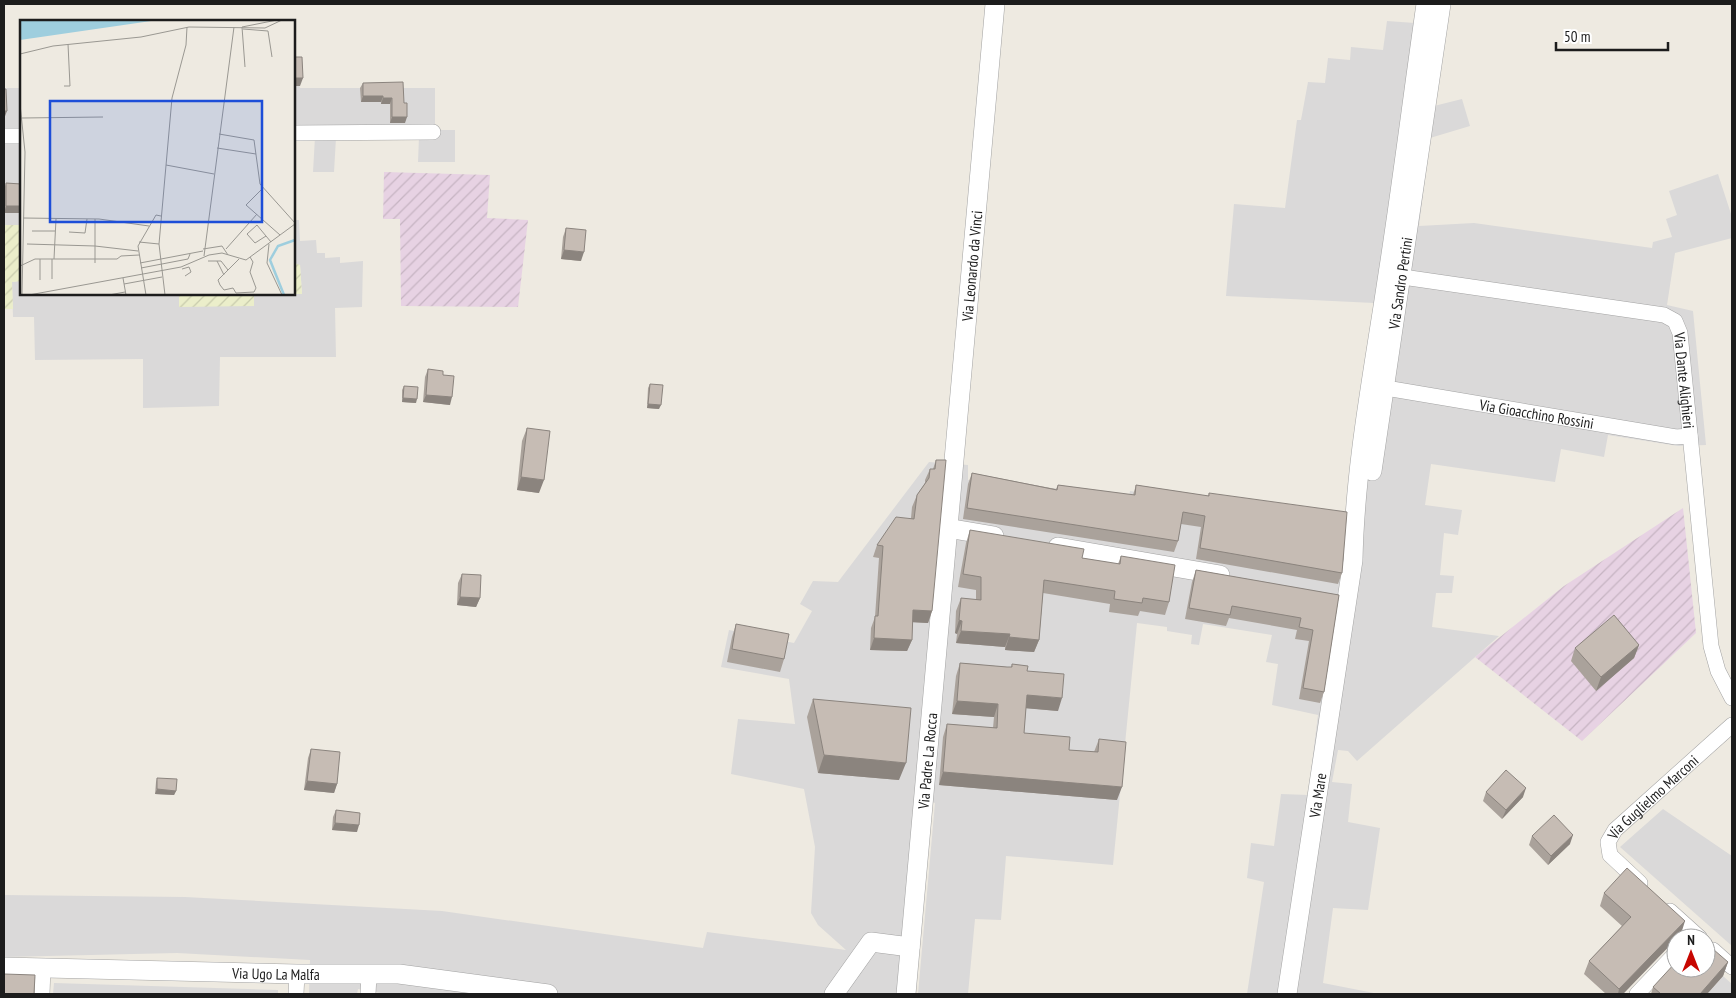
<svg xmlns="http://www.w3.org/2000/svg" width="1736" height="998" font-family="'PT Sans Narrow',sans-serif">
<defs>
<pattern id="industrial-furrows" width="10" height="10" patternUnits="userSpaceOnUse" patternTransform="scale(1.25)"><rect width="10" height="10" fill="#e7d2e3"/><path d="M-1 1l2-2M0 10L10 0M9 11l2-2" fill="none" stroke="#c6b4c2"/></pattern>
<pattern id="farmland-furrows" width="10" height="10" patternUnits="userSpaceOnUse" patternTransform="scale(1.25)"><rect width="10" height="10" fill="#ebeeca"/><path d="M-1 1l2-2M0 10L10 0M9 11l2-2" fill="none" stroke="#c9ccad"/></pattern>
</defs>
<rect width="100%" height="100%" fill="#eeeae1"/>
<path fill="#dad9d9" d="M1387,21L1415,23L1434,106L1462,99L1470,126L1430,138L1419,226L1474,223L1652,248L1653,242L1672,237L1666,219L1677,215L1669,191L1718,174L1732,217V238L1675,253L1667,305L1693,311L1706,445L1678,446L1608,435L1604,457L1561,449L1555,482L1431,464L1425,505L1462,510L1458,535L1444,533L1440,575L1454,576L1452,593H1436L1432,627L1499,636L1357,761L1348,751L1338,750L1332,782L1352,784L1348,822L1380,828L1368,910L1333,908L1323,983L1379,994H1247L1264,882L1247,878L1251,843L1274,846L1281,794L1308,795L1318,715L1272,705L1278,664L1266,662L1272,635L1203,624L1199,645L1191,644L1192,635L1167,631V627L1137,623L1113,865L1006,856L1001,920L975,919L968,994H918L935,803L919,798L900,994H386L358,989L357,994H309L310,960L177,953L4,957V895L185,897L442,911L703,948L707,932L846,950L818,925L811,913L815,847L804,789L731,774L738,719L795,724L789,679L721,667L729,630L794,643L812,611L800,604L813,581L838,582L929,462L968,465V480L1129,496L1130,491L1346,523L1374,303L1226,296L1234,204L1285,208L1297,120H1301L1308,82L1325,83L1328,58L1350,60L1351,47L1383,50Z
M294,65L300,88H435V130H455V162H418L419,137L336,138L334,172H313L315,137H294Z
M4,88H21V225H4Z
M294,220H299L300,241L316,240L317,253H325V258L340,257V263L363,261L362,307L335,308L336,357H220L219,406L143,408V359L35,360L34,317H13L12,282L21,281V294H192L254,306V294H302L300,265L294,263Z
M1663,809L1732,856V946L1620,847Z
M1723,976L1732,984V994H1707Z
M54,983L278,990V994H53Z"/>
<path fill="url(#industrial-furrows)" d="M384,172L490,175L487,218L528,220L518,307L401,306L400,219H383Z
M1683,508L1696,633L1582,741L1475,657L1564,586Z"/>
<path fill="url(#farmland-furrows)" d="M4,225H21V281L12,282L13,309H4Z
M294,263L300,265L302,294H277H294Z
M192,294H254V306L179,307V296Z"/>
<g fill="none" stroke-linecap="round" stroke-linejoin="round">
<g stroke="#a3a3a3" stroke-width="16">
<g id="minor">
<path d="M294,133L433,132"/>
<path d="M4,136H21"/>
<path id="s1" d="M1389,275L1664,315L1675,321L1680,333L1711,646L1718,671L1732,698"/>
<path id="s2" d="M1374,386L1676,437L1690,436"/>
<path id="s3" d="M1640,883L1610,855L1608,842L1615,830L1732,725"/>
<path d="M1670,911L1700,938"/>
<path d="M1713,950L1732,967"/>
<path d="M42,994L43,967"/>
<path d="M296,994L297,974"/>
<path d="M368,994L369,975"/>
<path d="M1637,994L1676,953"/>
</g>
</g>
<g stroke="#a3a3a3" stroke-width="20">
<g id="tertiary">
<path id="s4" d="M1372,471L1441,4"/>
<path d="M947,528L994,536"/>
<path d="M1058,547L1220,575"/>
<path id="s5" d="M4,967L297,974H399L548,994"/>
<path d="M834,994L871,942L910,947"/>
<path id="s6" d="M906,994L995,4"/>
<path id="s7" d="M1287,994L1353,560C1355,464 1374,369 1388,274C1402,184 1413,94 1426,4"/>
</g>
</g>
<use href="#minor" stroke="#fff" stroke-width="15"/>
<use href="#tertiary" stroke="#fff" stroke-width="19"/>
</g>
<path fill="#aaa29b" d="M363,83L404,103L405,123H390V104H381V102H361L360,88Z
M6,183L21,184L4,213V190Z
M566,228L581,261L561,259L563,237Z
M428,369L443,375L450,405L423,402L425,377Z
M650,384L659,409L647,408L648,388Z
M404,386L416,403L402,402V390Z
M527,428L539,493L517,490L522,441Z
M936,460L932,611L928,623L912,622V640L907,651L870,650L871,628L875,617L879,558L873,557L877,545L911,518L912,507L917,495L925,483V480L930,469H933Z
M972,473L1056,489L1058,485L1133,495L1136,485L1208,496L1209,493L1342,573L1338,584L1196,559L1201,527L1181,524L1178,541L1174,552L963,519L968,484Z
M970,530L1082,558L1118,564L1121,556L1169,602L1165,615L1140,611L1138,616L1109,612L1110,604L1043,593L1039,640L1034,652L1005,650V647L956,643L957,634L955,633L956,611L961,598L976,600V590L958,587L966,543Z
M1196,570L1339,595L1324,692L1320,703L1299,699L1309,641L1295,639L1297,630L1229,618L1226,626L1185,619L1192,582Z
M462,574L480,598L476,607L457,605L458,583Z
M736,624L784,659L780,672L727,662L732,637Z
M1639,645L1634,658L1596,691L1571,661L1575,648Z
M960,663L1007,667H1011L1012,664L1027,671L1058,711L1026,708L1024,733L1069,750L1094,752L1099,739L1117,800L939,785L943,737L947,724L993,728L994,717L952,714L956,676Z
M813,699L899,780L818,773L807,717Z
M311,749L337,784L334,793L304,790L308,758Z
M157,778L176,791L174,795L155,794L156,782Z
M1486,792L1523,797L1502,819L1483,801Z
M336,810L357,832L332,830L333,817Z
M1532,836L1570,844L1548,865L1529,845Z
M1604,893L1681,934L1676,938V939L1623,994H1606L1584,974L1589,961L1622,926L1600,906Z
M1728,962L1723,976L1707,994H1651L1653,987Z"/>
<path fill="#8b847e" d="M294,78H303L300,86H294Z
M363,96H383L381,102H361Z
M383,98H392L390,104H381Z
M4,111H7L4,119Z
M392,117H407L405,123H390Z
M6,206H21V213H4Z
M564,250L584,252L581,261L561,259Z
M426,395L452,397L450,405L423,402Z
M403,398L417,399L416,403L402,402Z
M648,404L661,405L659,409L647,408Z
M521,477L544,480L539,493L517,490Z
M460,597L480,598L476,607L457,605Z
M913,610L932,611L928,623L909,622Z
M959,620L962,621L957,634L955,633Z
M961,631L1010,634L1005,647L956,643Z
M1009,637L1039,640L1034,652L1005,650Z
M874,638L912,640L907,651L870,650Z
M1639,645L1634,658L1596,691L1601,677Z
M1027,695L1062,698L1058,711L1023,708Z
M957,701L998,704L994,717L952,714Z
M824,755L906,763L899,780L818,773Z
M943,772L1122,787L1117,800L939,785Z
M307,781L337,784L334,793L304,790Z
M1526,788L1523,797L1502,819L1506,810Z
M157,789L176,791L174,795L155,794Z
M335,823L359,825L357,832L332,830Z
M1573,835L1570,844L1548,865L1551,856Z
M1685,921L1681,934L1676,938V939L1623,994H1618L1619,989Z
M1728,962L1723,976L1707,994H1700Z"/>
<path fill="#c6bcb4" stroke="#8b847e" d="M294,57H302L303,78H294Z
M403,82L404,103H407V117H392V98H383V96H363V83Z
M4,89H6L7,111H4Z
M6,183L21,184V206H6Z
M566,228L586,230L584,252L564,250Z
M428,369L443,371V375L454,376L452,397L426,395Z
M650,384L663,385L661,405L648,404Z
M404,386L418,387L417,399L403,398Z
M527,428L550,431L544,480L521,477Z
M936,460H946L932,611L913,610L912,640L874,638L875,616H878L883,546L877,545L896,517L914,519L917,495L929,478L930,469H935Z
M972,473L1057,490L1058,485L1135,495L1136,485L1209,496V493L1347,512L1342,573L1200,548L1205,516L1183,512L1178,541L967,508Z
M970,530L1084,549L1082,558L1120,564L1121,556L1175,565L1169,602L1143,598L1142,603L1114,599L1115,591L1044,580L1039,640L1009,637L1010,634L961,631L962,621L959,620L961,598L981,600V577L963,574Z
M1196,570L1339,595L1324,692L1303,688L1313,630L1299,627L1301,618L1232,606L1230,615L1189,608Z
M462,574L481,575L480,598L460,597Z
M1614,615L1639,645L1601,677L1575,648Z
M736,624L789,634L784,659L732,649Z
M960,663L1007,667H1012V664L1028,666L1027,671L1064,674L1062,698L1027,695L1024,733L1070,737L1069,750L1098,752L1099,739L1126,742L1122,787L943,772L947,724L997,728L998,704L957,701Z
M813,699L911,708L906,763L824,755Z
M311,749L340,752L337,784L307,781Z
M1506,770L1526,788L1506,810L1486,792Z
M157,778L177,779L176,791L157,789Z
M336,810L360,813L359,825L335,823Z
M1554,815L1573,835L1551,856L1532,836Z
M1627,868L1685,921L1619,989L1589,961L1631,917L1604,893Z
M1706,943L1728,962L1700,994H1661L1653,987L1676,962V968H1706Z
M4,974L35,975L34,994H4Z"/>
<g text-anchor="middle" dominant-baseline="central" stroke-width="4" stroke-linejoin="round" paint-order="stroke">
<g font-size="15" fill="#1c1c1c" stroke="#fff">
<text stroke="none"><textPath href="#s6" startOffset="731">Via Leonardo da Vinci</textPath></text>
<text stroke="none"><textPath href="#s4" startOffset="190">Via Sandro Pertini</textPath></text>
<text stroke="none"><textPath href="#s1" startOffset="351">Via Dante Alighieri</textPath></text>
<text stroke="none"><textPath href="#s2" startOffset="165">Via Gioacchino Rossini</textPath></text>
<text stroke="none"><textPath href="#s6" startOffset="234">Via Padre La Rocca</textPath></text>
<text stroke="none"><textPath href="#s7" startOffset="201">Via Mare</textPath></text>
<text stroke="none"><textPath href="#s3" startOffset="118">Via Guglielmo Marconi</textPath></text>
<text stroke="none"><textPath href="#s5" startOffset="272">Via Ugo La Malfa</textPath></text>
</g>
</g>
<g transform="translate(20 20)">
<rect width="275" height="275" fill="#eeeae1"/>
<path d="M0,0H138L0,20Z" fill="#9ecede"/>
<path fill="none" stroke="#9ecede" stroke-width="2.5" d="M264,275L250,240L258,226L275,220"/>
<path fill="none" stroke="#9a9892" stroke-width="1" d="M223,9L248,11L252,37M0,34L33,26L121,17L169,7L245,8L262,0M225,47L222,7L257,0M44,66H50L48,24M0,84L5,132L2,275M2,98L83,97M199,114L234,120L240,164L275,203M197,128L236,134M146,145L194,154M243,168L226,185L260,215M3,198L79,199L129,206M12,211H35M49,212L65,213L67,199M246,216L235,223L227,214L237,205L241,210L251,222M119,222L139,224M7,224L75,226L118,231M249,224L247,243L262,275M183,229L202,226L208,235M206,229L237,194M184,236L214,7M32,239V259M34,239L36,199M219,239L198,260L200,265L204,270L213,268L216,273L234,272L236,268L230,252L233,242L230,237M188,241H201L208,250M197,241L204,255M75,243V199M120,243L183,231M0,246L15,239H97L101,236L119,235M121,248L168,239L170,234M162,249L169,247L171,252L165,256M103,258L106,275M20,260V239M104,264L142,257M9,275L161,247L189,235L202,233L226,240L275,204M89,275L105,272M126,275L118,226L136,195L141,196M145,275L139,224L152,78L166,25L167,7"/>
<path fill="#1d4ed8" fill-opacity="0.15" stroke="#1d4ed8" stroke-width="2.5" d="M30,81H242V202H30Z"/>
<rect width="275" height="275" fill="none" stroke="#1c1c1c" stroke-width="2.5"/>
</g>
<rect width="1736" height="998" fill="none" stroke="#1c1c1c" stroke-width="10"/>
<g transform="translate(1691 953)"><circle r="24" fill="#ffffff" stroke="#a4a4a4"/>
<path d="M0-4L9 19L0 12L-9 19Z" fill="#c70600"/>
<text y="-8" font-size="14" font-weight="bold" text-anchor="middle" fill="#1c1c1c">N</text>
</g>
<path d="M1556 42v8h112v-8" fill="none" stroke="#1c1c1c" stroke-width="2.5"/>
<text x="1564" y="42" font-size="15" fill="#1c1c1c" stroke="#ffffff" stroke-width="4" paint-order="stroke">50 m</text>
</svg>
